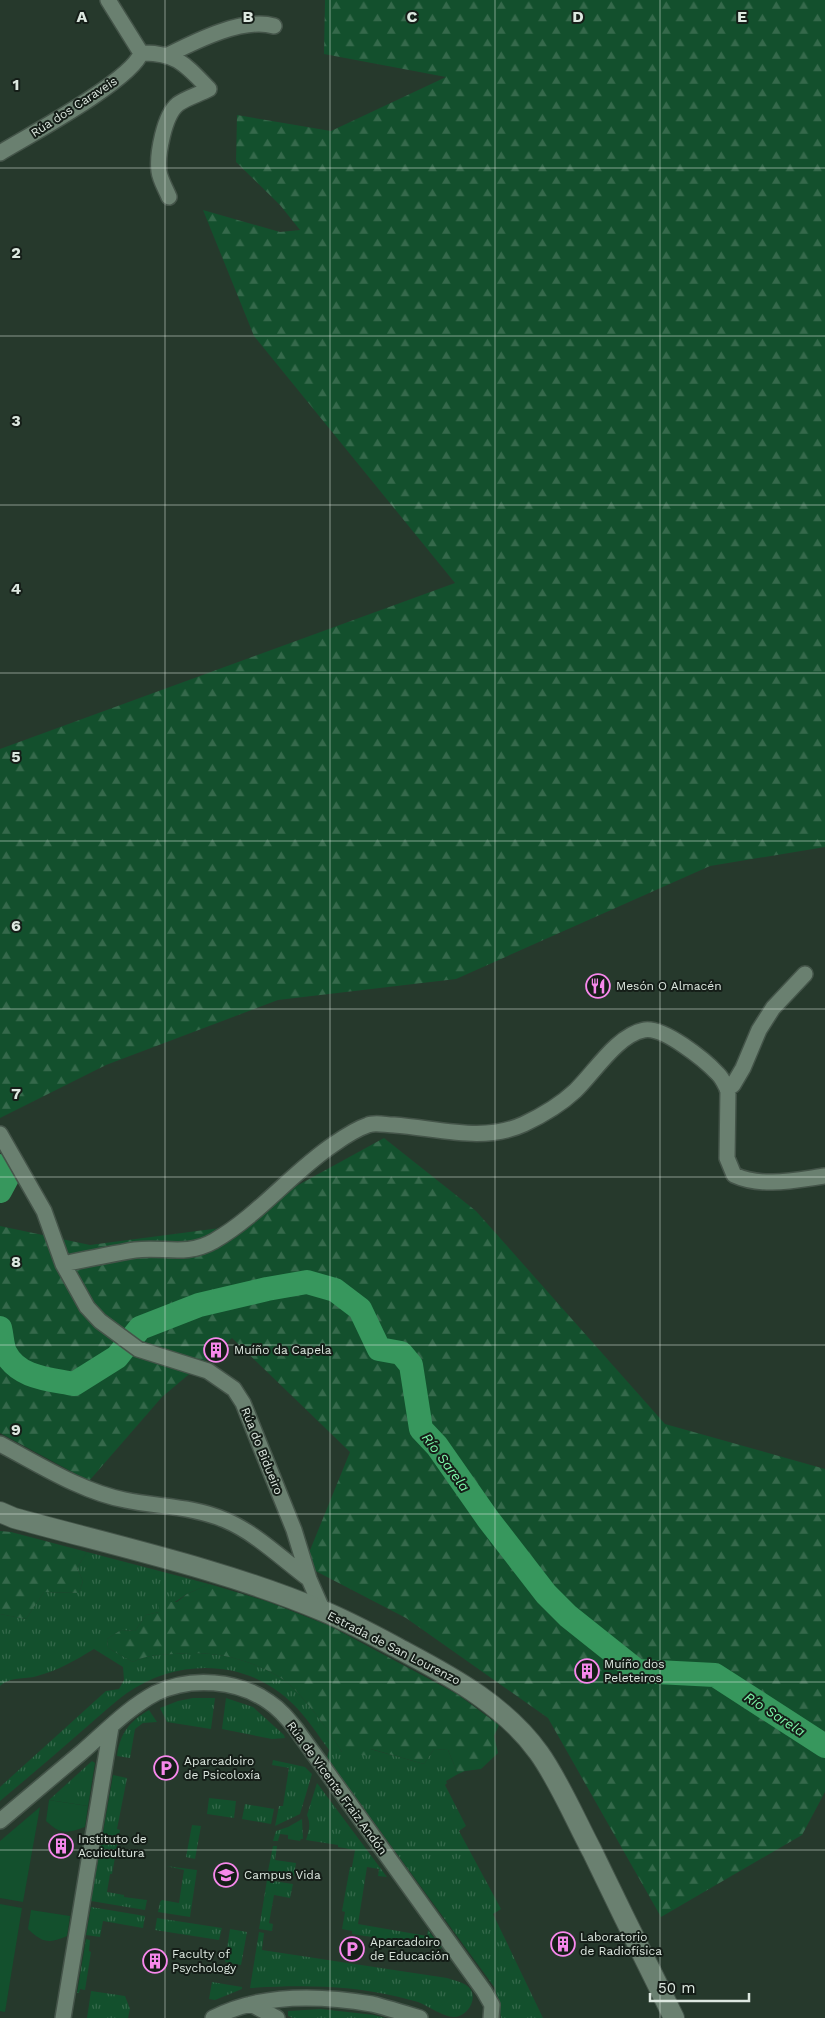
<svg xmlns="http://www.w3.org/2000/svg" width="825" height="2018" font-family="'Work Sans',sans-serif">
<defs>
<pattern id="grass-tufts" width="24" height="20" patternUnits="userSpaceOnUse" patternTransform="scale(1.25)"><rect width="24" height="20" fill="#13502d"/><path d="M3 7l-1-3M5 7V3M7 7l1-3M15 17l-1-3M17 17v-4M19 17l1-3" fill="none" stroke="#35694b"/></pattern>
<pattern id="forest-firs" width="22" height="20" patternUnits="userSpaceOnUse" patternTransform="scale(1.25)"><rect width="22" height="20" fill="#13502d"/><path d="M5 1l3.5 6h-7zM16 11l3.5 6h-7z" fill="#35694b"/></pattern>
</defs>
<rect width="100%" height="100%" fill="#26392c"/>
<path fill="url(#grass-tufts)" d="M87,1552L209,1584L187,1594L159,1612L146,1615L135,1631L121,1630L107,1639L108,1648L133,1662C145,1655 160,1655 174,1654C211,1650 249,1658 281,1678C300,1690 330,1732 342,1752L370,1749L424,1764L434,1749L448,1750L458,1774L446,1781L447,1783L445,1785L466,1826L459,1831L501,1909L493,1914L543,2018H501L495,1988L327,1758L329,1750C318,1735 307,1718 294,1705C249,1659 179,1657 127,1693C109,1706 92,1723 75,1737C50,1759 25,1780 0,1801V1787L106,1691L119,1689L124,1680L123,1667L94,1649C76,1660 57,1671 37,1676C24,1680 11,1676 0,1686V1614L26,1619L44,1592L79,1593L83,1581L77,1568Z
M193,1698H215L211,1729L167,1722L160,1708L178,1701Z
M226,1698L253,1707L284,1735L285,1738L272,1739L222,1729Z
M149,1710L157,1722L143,1723L135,1729L130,1758L117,1756C120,1733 130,1721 149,1710Z
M273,1760L305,1767L312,1774L300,1814L275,1826L279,1806H283L289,1768L272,1765Z
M92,1761L95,1763L88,1806L49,1800Z
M113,1775L127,1778L117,1829L120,1830L112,1874H110L107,1892L124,1895V1897L147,1900L145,1910L91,1901Z
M317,1783L387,1877L378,1876L379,1869L367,1867L358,1924L427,1936L428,1930L442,1948L352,1934V1931L342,1929L345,1912L342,1911L350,1867H352L355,1850L338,1847V1845L306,1840C309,1831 311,1824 307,1815Z
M209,1798L236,1801L234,1818L207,1814Z
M245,1804L274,1809L271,1824L242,1819Z
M302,1819L303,1839H301L300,1841L288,1839V1835L280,1834L278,1841H273L276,1831L288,1827Z
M192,1825L201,1826L195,1859L186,1857Z
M273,1846H277L275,1860L296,1863L294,1876L268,1871Z
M166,1866L197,1870L190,1917L158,1912L160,1902L162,1900L179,1903L184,1870Z
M267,1880L293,1884L290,1898L274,1895L269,1923L273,1924L272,1931L259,1929Z
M91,1907L145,1916L143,1928L103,1921L100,1937L86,1935Z
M157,1918L222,1928L219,1940L155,1930Z
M230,1929L247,1932L241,1965L225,1962Z
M259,1932L264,1933L262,1950L447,1978C455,1981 466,1982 471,1990C477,2002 466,2017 453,2017C441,2016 429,2006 418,2002C412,2000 405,1999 399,1997C349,1985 301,1985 250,1988Z
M86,1939L90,1940L89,1951L91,1952L85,1990L80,1989L79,1993H77Z
M212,1982L242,1987V1989L215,2000L209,1999Z
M91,1991L125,1996L130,2009L128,2018H87Z
M321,2009L374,2015L385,2018H293L288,2016V2011Z"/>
<path fill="url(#forest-firs)" d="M325,0H825V847L710,866L456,979L278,1000L106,1065L0,1118V749L455,583L254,336L203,210L280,232L300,230L280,205L236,162L237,115L331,131L446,77L324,54Z
M384,1138L476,1211L665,1424L825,1469V1792L802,1835L661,1917L548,1718L406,1618L304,1565L350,1452L232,1338L162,1397L89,1481L0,1433V1226L90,1245L220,1228Z
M0,1531L11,1532L87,1552L77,1568L83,1581L79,1593L44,1592L26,1619L0,1614Z
M209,1584L266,1601L330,1626L457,1694L499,1725L494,1736L498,1753L481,1769L465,1771L458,1774L448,1750L434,1749L424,1764L371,1749L369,1756L342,1752C330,1732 300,1690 281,1678C249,1658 211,1650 174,1654C160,1655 145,1655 133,1662L108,1648L107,1639L121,1630L135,1631L146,1615L159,1612L158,1602H177L187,1594Z"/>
<path fill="#13502d" d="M49,1800L88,1806L85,1827C66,1834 60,1834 46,1821Z
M40,1807L23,1902L0,1898V1841Z
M0,1904L22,1908L5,2012L0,2011Z
M31,1910L70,1916L67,1936C48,1944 43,1943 28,1929Z"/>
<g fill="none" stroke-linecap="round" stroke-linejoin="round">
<path stroke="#37975d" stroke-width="24" d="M0,1166L7,1178L0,1191
M0,1328C2,1336 2,1345 5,1352C18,1378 49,1379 74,1384L117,1357L140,1328L199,1305L267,1289L307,1282L335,1290L360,1309L379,1349L401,1353L411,1365L421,1429L437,1446L488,1519L546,1594L568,1616L637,1671L715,1675L825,1746"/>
<g stroke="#445449" stroke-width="18">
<path id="minor" d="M108,0L141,53
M141,53C176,52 186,65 209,89C200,94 186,98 178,104C164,115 157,155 159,171C160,180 166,189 169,197
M168,55C196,41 243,17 274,26
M0,153C28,136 132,80 141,53
M727,1089L733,1085L743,1068L759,1030L773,1008L805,974
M0,1134L44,1211L63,1264L87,1307L100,1321L138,1349L208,1371L234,1389L243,1403L263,1453L294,1530L309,1579L323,1611
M63,1264C87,1259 111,1254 135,1250C163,1246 186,1257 214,1241C259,1215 291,1173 334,1144C344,1137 356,1129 368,1125C375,1122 386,1125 394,1125C437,1128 483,1143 524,1124C543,1115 560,1105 575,1091C594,1073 617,1035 644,1030C663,1026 705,1060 718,1074C723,1079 725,1085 728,1090L727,1158L734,1175C762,1188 796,1180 825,1176
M0,1444C38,1464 82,1492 125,1500C158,1507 193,1506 225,1520C256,1533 282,1559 309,1579
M0,1821C27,1798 55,1775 82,1752C105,1732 129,1707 156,1693C191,1676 238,1680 269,1702C280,1709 288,1719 296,1729L484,1991L492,2005L491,2018
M251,2004L277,2018
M63,2018L111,1727
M213,2018C261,1993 320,1995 372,2004C388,2008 404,2013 420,2018"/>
</g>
<g stroke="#445449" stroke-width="22">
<path id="tertiary" d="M0,1512L14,1518C116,1546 226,1570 323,1611C352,1623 379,1638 407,1653C456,1679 506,1707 539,1753C559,1781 576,1821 592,1851C619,1907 646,1962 674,2018"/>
</g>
<use href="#minor" stroke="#6a8070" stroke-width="15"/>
<use href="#tertiary" stroke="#6a8070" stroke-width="20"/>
</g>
<path fill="none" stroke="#dde8e0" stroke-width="1" stroke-opacity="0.55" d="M165,0V2018M330,0V2018M495,0V2018M660,0V2018M0,168H825M0,336H825M0,505H825M0,673H825M0,841H825M0,1009H825M0,1177H825M0,1345H825M0,1514H825M0,1682H825M0,1850H825"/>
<defs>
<g id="restaurant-ring" transform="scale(1.25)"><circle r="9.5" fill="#151e18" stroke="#f788ec" stroke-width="1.5"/><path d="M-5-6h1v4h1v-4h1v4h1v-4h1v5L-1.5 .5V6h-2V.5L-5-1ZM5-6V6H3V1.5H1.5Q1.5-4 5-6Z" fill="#f788ec"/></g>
<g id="building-ring" transform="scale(1.25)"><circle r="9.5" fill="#151e18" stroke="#f788ec" stroke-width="1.5"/><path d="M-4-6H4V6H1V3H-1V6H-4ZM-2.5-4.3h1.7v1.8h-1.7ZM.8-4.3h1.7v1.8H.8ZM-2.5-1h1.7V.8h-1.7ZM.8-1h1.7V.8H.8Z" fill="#f788ec"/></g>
<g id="parking-ring" transform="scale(1.25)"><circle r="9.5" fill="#151e18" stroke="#f788ec" stroke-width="1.5"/><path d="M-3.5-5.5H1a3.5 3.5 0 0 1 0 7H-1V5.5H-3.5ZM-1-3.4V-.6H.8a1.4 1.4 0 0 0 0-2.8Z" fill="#f788ec"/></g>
<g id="university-ring" transform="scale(1.25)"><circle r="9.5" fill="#151e18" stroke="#f788ec" stroke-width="1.5"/><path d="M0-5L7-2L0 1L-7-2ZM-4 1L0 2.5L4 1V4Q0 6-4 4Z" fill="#f788ec"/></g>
</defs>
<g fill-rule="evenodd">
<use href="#restaurant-ring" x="598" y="986"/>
<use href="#building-ring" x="216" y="1350"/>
<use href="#building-ring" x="587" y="1671"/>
<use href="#parking-ring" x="166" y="1768"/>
<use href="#building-ring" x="61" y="1846"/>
<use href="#university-ring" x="226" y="1875"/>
<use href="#building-ring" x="563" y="1944"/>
<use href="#parking-ring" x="352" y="1949"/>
<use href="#building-ring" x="155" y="1961"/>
</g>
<g text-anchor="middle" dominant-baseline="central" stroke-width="4" stroke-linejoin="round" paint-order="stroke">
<g font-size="12" fill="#dde8e0" stroke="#151e18">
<text transform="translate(74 107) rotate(-33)">Rúa dos Caraveis</text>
<text transform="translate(262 1451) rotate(68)">Rúa do Bidueiro</text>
<text transform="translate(394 1648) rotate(27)">Estrada de San Lourenzo</text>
<text transform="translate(337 1788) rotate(54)">Rúa de Vicente Fraiz Andón</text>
</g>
<g font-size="12" fill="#dde8e0" stroke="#151e18" text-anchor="start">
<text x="616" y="986">Mesón O Almacén</text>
<text x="234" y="1350">Muíño da Capela</text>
<text x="604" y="1664">Muíño dos<tspan x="604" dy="14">Peleteiros</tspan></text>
<text x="184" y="1761">Aparcadoiro<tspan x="184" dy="14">de Psicoloxía</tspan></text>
<text x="78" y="1839">Instituto de<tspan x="78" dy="14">Acuicultura</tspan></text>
<text x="244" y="1875">Campus Vida</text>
<text x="580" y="1937">Laboratorio<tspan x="580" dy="14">de Radiofísica</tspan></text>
<text x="370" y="1942">Aparcadoiro<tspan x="370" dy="14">de Educación</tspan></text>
<text x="172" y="1954">Faculty of<tspan x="172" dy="14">Psychology</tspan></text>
</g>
<g font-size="14" font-style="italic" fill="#7bf5a7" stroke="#151e18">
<text transform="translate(446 1462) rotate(53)">Río Sarela</text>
<text transform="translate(775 1714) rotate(33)">Río Sarela</text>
</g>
</g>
<g font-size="16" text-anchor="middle" font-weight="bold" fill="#dde8e0" stroke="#151e18" stroke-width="4" stroke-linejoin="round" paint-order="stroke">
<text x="82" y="22">A</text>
<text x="248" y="22">B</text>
<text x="412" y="22">C</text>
<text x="578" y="22">D</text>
<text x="742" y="22">E</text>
<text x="16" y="90">1</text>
<text x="16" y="258">2</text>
<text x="16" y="426">3</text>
<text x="16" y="594">4</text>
<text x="16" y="762">5</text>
<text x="16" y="931">6</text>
<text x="16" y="1099">7</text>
<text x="16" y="1267">8</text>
<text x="16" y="1435">9</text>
</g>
<path d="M650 1993v8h99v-8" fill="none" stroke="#dde8e0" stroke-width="2.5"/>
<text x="658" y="1993" font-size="15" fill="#dde8e0" stroke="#151e18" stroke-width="4" paint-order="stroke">50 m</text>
</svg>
